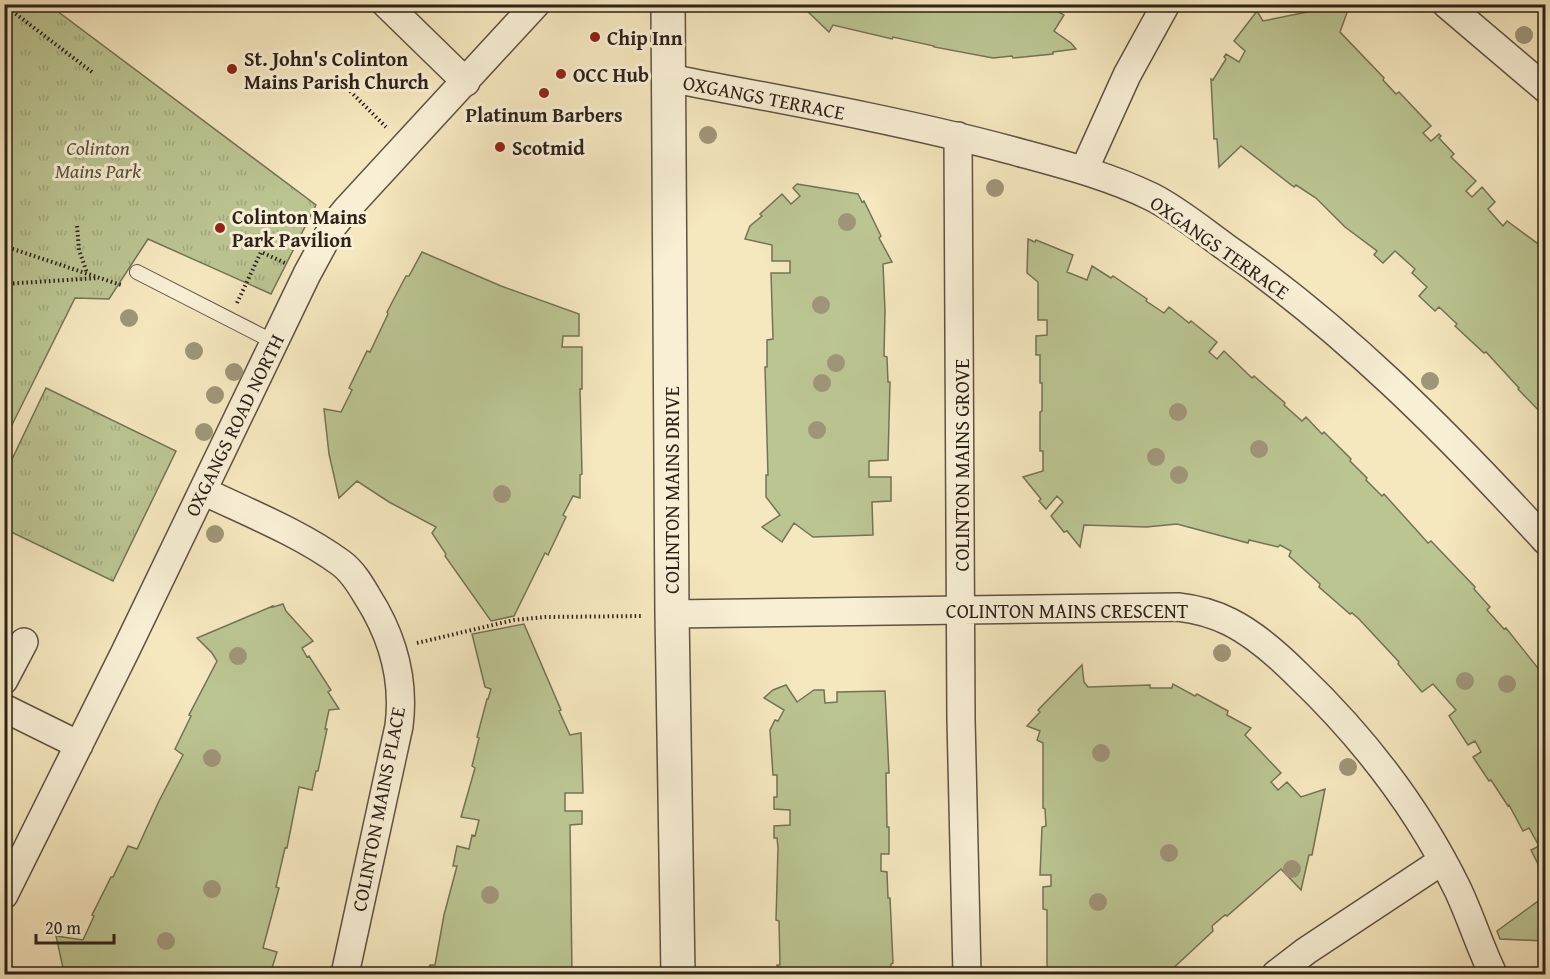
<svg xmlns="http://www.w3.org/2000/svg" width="1550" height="979" font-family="'Gentium Book Plus',serif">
<defs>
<pattern id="grass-tufts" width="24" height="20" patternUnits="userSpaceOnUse" patternTransform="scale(1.5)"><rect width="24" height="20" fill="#bbc592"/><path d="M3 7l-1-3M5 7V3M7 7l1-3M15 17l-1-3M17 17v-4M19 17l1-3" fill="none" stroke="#a1a97d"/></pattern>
</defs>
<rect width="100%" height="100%" fill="#f5e7be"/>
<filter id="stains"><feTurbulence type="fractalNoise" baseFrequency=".00333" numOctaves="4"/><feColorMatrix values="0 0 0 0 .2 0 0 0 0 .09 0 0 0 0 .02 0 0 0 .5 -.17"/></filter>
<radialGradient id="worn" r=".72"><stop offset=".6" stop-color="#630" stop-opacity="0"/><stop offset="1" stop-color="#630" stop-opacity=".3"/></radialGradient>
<path fill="url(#grass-tufts)" stroke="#747356" stroke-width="1.5" d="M5,4L49,5L316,205L271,294L148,239L109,299L75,298L5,439Z
M46,388L176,451L113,581L5,529V474Z"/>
<path fill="#bbc592" stroke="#747356" stroke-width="1.5" d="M803,4L1051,5L1050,7L1064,15L1054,31L1071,43L1076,49L1053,52V54L1013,58L1012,56L993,58L934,47V46L893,37L892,39L833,25L829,32L802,6Z
M1349,7L1340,32L1384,78L1383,80L1396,94L1399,92L1431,126L1423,133L1431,141L1439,134L1441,136L1439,138L1454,154L1451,157L1476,181L1466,191L1472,197L1482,187L1495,202L1488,209L1503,226L1507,221L1545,249L1544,416L1518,389L1519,388L1486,352L1484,353L1455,326L1457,324L1439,307L1435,311L1419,296L1427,287L1412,273L1415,269L1395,251L1383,263L1374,255L1377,251L1345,227L1316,198L1296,185L1294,187L1241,146L1219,167L1217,139H1214L1211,79L1213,80L1226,59L1224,57L1226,54L1239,62L1245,51L1234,41L1257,11L1263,21L1322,9V11Z
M797,184L858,194L862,202L864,201L881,236L879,238L892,262L883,264L885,311L884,356L887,357L888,382H890L888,460L869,461V477H891V501L872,502L873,535L813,537L794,523L782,542L762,527L780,515L766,497V475H768L765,367H767V340L773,339L771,273H790V261H772V245L745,239L750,226L762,216L760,214L782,194L791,204L800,196L793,188Z
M1028,239L1035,242L1036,240L1073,255L1067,272L1087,280L1092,266L1111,278L1113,276L1147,299L1146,301L1164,313L1169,307L1189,323L1191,321L1217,342L1209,352L1217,359L1224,351L1252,378L1254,376L1285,403L1284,405L1302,421L1306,417L1322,434L1324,432L1351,459L1350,461L1367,478L1366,480L1382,496L1384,494L1428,543L1431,541L1475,587L1474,589L1490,607L1487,610L1504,629L1506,628L1545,677V872L1542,867L1540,868L1531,850L1539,846L1529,828L1523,831L1509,805L1508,806L1491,780L1489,781L1473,757L1481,752L1475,741L1468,745L1449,716L1456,710L1433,684L1422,692L1398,664L1399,662L1359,619L1352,613L1350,614L1319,587L1320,584L1289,556L1291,551L1280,545L1278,547L1249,540L1248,543L1177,524L1146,527L1084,525L1080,547L1067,531L1064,532L1051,516L1063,502L1057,496L1046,509L1039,501L1041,499L1023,477L1043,471V451H1040V412L1042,411V383H1040V355H1036V336L1047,335V320H1038V282L1027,273Z
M422,252L501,286L579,314V336H563L562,347H582V389H580L582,474L580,475V498L573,496L563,515L566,517L548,555L545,553L514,616L491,621L445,556L446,554L432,533L436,527L389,502L357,481L339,498L329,454L324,409L341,412L352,390L349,388L367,351L370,352L388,314L387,312L406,276H409Z
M283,604L286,611L313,641L302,648L307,657L309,656L331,690L328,692L339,709L329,710L325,729H327L318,771H316L312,790L299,787L287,848H285L276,887L279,888L263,948L277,952L272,968L274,969L273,974H61L59,969L63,968L56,936L83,940L94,916L92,915L111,877H113L128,846L137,849L159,801L183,755L175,749L191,716L189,715L217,661L212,653L197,638L273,606V607Z
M524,624L561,710L559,711L570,735L581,733L583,793H565V811H582V824L570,825L572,974H427L430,965H435L444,915L457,866H453L457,846L469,849L472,835L475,836L479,820L461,817L475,768L472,766L479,738L477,737L487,699H488L491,689L485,687L472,634Z
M1082,665L1084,682L1088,687L1150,685V688H1172L1173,684L1195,696L1197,694L1228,711L1227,715L1251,728L1245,735L1281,773L1271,782L1278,790L1287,782L1301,797L1325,789L1312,855H1309L1301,890L1281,869L1227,916L1225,915L1212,926L1213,931L1167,974H1049V970H1047V910L1043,909V887L1051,886V875H1040L1042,827L1046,826L1045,809L1043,808V743L1037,740L1040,731L1027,726L1040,712L1038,710Z
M786,685L797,702L814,690H824L825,703L837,702V692L885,691L889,773H886L887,827H889V854H881V871L887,872L888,898H890L893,963L891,964V974H778L777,965H780L779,921L776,920L778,848L777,838H774V826L790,825V810L774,809V797H777V775H773L770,730L775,720L778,721L784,710L764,698L773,690Z
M1545,896V941L1500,939L1497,931Z"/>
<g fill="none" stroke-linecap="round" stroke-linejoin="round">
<g stroke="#5f5244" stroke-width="16">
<path id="service" d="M137,272L274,342"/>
</g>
<g stroke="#5f5244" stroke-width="30">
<path id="minor" d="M386,4L466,82
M1446,4L1546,89
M668,78C783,100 898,120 1010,150C1058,163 1107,175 1152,197C1176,209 1202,230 1224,246C1344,329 1448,434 1546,541
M958,136L961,719L967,974
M1084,170L1127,75L1166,4
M203,491C249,513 300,533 341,563C352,571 360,584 367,596C392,635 405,679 399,726L345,974
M672,614L1178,607C1196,609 1214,614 1230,622C1256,635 1278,655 1298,675C1363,737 1419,810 1458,890C1471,918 1480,947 1493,974
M4,680L24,642
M4,708L79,745
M4,895L125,652L307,274L333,226L346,210L536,4
M1276,974L1306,951L1442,861"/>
</g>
<g stroke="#5f5244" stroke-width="36">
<path id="tertiary" d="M668,4L672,614L678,974"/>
</g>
<path stroke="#2d211b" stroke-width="4" stroke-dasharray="1.5 3" stroke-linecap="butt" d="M4,5L12,11L4,21
M12,11L92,72
M310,84L339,80L386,127
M77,226L79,250L87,273
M4,246L121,285
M4,284L98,278
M237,303L261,252L285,263
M417,643L514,620L545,617L643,616"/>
<use href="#service" stroke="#f8efd5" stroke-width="14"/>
<use href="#minor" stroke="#f8efd5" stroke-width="27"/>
<use href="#tertiary" stroke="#f8efd5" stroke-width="33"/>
</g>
<g fill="#9f9578">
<circle cx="1524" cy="35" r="9"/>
<circle cx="708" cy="135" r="9"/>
<circle cx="995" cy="188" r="9"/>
<circle cx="847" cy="222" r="9"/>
<circle cx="821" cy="305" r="9"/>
<circle cx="129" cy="318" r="9"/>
<circle cx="194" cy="351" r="9"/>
<circle cx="836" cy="363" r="9"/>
<circle cx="234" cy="372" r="9"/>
<circle cx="1430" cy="381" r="9"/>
<circle cx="822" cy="383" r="9"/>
<circle cx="215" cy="395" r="9"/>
<circle cx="1178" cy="412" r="9"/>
<circle cx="817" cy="430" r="9"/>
<circle cx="204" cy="432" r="9"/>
<circle cx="1259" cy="449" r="9"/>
<circle cx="1156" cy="457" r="9"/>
<circle cx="1179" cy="475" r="9"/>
<circle cx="502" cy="494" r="9"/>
<circle cx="215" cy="534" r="9"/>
<circle cx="1222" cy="653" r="9"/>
<circle cx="238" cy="656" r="9"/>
<circle cx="1465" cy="681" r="9"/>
<circle cx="1507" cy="684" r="9"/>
<circle cx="1101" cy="753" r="9"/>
<circle cx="212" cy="758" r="9"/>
<circle cx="1348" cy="767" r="9"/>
<circle cx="1169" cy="853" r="9"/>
<circle cx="1292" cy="869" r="9"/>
<circle cx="212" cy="889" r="9"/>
<circle cx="490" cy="895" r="9"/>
<circle cx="1098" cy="902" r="9"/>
<circle cx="166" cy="941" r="9"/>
</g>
<g fill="#8f2418" stroke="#f8efd5" stroke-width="2">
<circle cx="595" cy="37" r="6"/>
<circle cx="232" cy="69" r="6"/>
<circle cx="561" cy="74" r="6"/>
<circle cx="544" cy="93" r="6"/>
<circle cx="500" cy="147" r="6"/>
<circle cx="220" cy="228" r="6"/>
</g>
<g text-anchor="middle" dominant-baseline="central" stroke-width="6" stroke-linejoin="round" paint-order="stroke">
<g font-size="20" font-weight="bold" fill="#2d211b" stroke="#f8efd5" text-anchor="start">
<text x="607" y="37">Chip Inn</text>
<text x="244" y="58">St. John's Colinton<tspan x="244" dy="23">Mains Parish Church</tspan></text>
<text x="573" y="74">OCC Hub</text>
<text x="544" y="114" text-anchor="middle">Platinum Barbers</text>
<text x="512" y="147">Scotmid</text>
<text x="232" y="216">Colinton Mains<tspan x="232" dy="23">Park Pavilion</tspan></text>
</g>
<g font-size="20" fill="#2d211b" stroke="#f8efd5">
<text transform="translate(764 97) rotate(11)">OXGANGS TERRACE</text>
<text transform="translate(1220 247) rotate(35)">OXGANGS TERRACE</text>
<text transform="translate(234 425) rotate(-64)">OXGANGS ROAD NORTH</text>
<text transform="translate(961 465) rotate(-90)">COLINTON MAINS GROVE</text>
<text transform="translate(671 490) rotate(-90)">COLINTON MAINS DRIVE</text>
<text x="1067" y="610">COLINTON MAINS CRESCENT</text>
<text transform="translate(378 809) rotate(-79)">COLINTON MAINS PLACE</text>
</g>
<g font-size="20" font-style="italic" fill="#58523f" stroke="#f8efd5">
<text x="98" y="147">Colinton<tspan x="98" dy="23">Mains Park</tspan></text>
</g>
</g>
<rect width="1550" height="979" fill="none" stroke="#f5e7be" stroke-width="24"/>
<rect x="6" y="6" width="1538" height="967" fill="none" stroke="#2d211b" stroke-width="3"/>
<rect x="12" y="12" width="1526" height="955" fill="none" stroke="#2d211b" stroke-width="1.5"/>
<path d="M36 934v9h78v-9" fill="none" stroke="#2d211b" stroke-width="3"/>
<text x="45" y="934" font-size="18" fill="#2d211b" stroke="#f8efd5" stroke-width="4.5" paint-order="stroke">20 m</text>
<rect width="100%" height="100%" filter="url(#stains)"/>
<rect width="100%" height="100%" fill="url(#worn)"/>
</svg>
